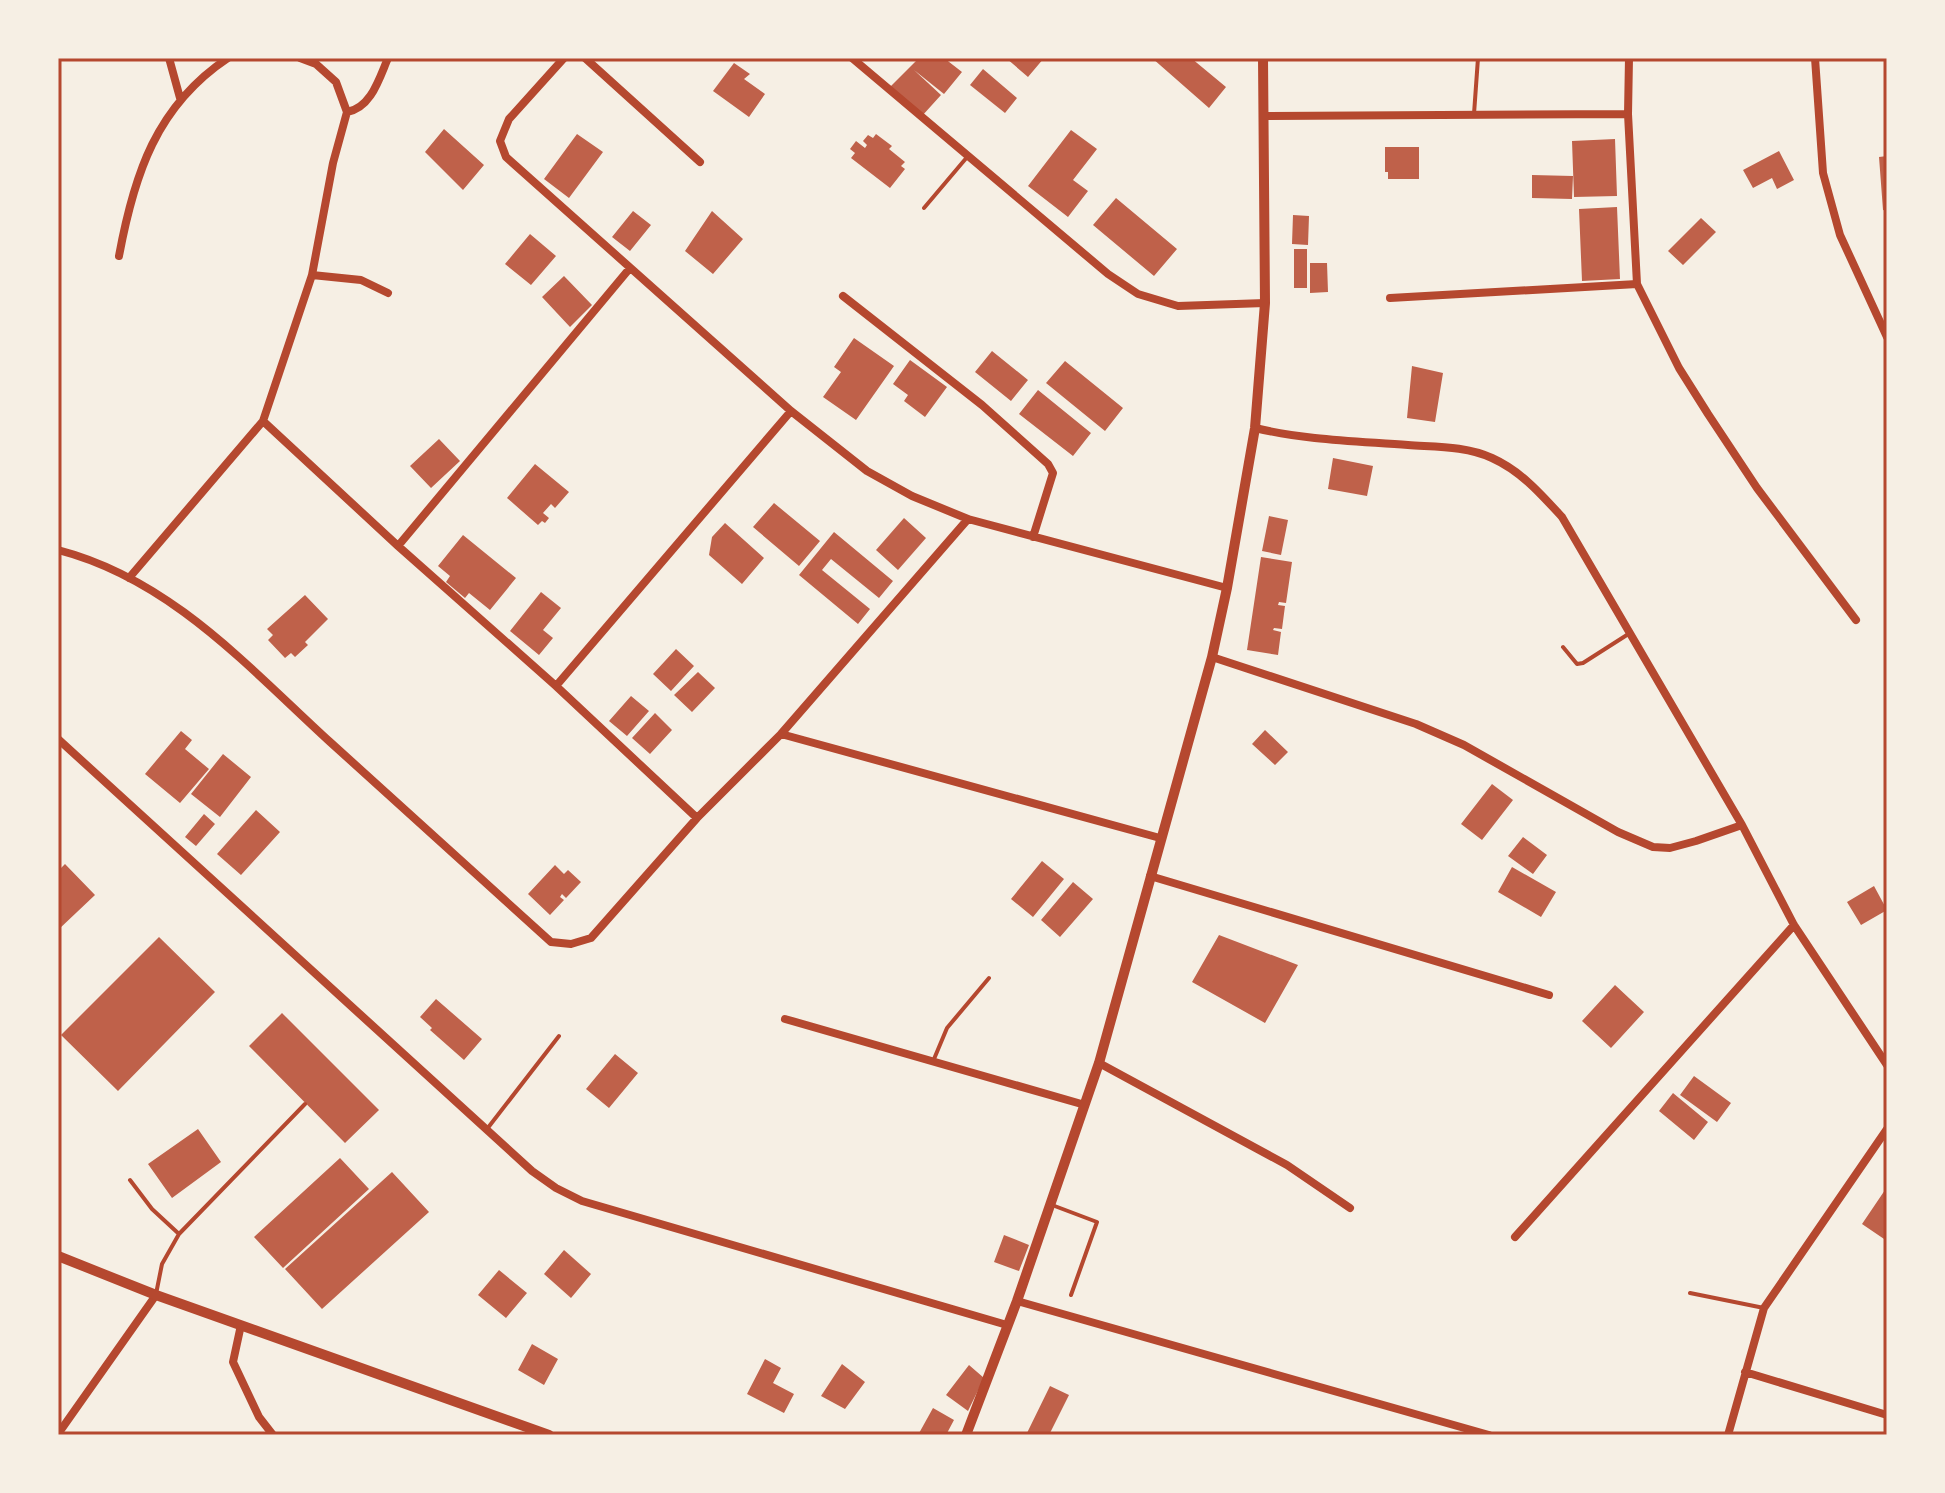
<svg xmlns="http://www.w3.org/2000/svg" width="1945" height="1493" font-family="Helvetica,sans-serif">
<rect width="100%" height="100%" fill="#f6efe4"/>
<path fill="#bf614a" d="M919,58H944L962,72L944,94L914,70L941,95L922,116L890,87Z
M1006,58H1044L1028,77Z
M1152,58H1191L1226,87L1209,108Z
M734,63L750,74L744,79L765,94L749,117L713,91Z
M983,69L1017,98L1005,113L970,85Z
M444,129L484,165L463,190L425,152Z
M1071,130L1097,149L1073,180L1088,191L1068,217L1028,186Z
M577,134L603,152L569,198L544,179Z
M876,134L892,146L889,149L905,162L901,166L905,169L890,188L851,158L855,153L850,149L856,141L865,148L867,145L863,141L868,135L873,138Z
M1615,139L1617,196L1574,197L1572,141Z
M1385,147H1419V179H1388V172H1385Z
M1779,151L1794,180L1777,189L1772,178L1753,188L1743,170Z
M1887,156V211L1883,210L1879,157Z
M1532,175L1573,176L1572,199L1532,198Z
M1116,198L1177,249L1154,276L1093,225Z
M1617,207L1620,279L1582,281L1579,209Z
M633,211L651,225L630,251L612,237Z
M712,211L743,239L713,274L685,251Z
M1293,215L1309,216L1308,245L1292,244Z
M1701,218L1716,232L1683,265L1668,251Z
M530,234L556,256L531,285L505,264Z
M1294,249H1307V288H1294Z
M1310,263H1327L1328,292L1310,293Z
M564,276L592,305L570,327L542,297Z
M854,338L894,366L856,420L823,397L841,372L834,367Z
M992,351L1028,380L1011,401L975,372Z
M910,360L947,387L925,417L904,401L908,395L893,384Z
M1065,361L1123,408L1105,431L1046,383Z
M1412,366L1443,373L1435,422L1407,418Z
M1038,390L1091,433L1073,456L1019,414Z
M439,439L460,461L431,488L410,466Z
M1333,458L1373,466L1367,496L1328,489Z
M535,464L569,492L555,508L551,504L543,513L549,518L545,523L542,521L538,525L507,498Z
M774,503L820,541L799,566L753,527Z
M1269,516L1288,520L1281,555L1262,551Z
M904,518L926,538L898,570L876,550Z
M725,523L764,558L742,584L709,555L712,537Z
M834,532L893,581L879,598L831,559L822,570L870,609L858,624L799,575Z
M463,535L516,578L490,610L469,593L465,598L446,582L450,576L438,566Z
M1261,557L1292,562L1286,603L1279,602L1278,605L1285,606L1282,629L1274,628L1273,630L1281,632L1278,655L1247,650Z
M541,592L561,608L543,630L553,638L539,655L510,631Z
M305,595L328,619L305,642L308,645L295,657L291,653L285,658L268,640L273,635L267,629Z
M676,649L694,666L671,691L653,674Z
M698,672L715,688L692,712L674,695Z
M631,696L649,711L627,736L609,721Z
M655,713L672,730L650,754L632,738Z
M1265,730L1288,752L1275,765L1252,744Z
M181,731L192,740L185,749L209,769L180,803L145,774Z
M223,754L251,777L220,817L191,794Z
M1492,784L1513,800L1482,840L1461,824Z
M256,810L280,832L241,875L217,854Z
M204,814L215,824L196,846L185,837Z
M1523,837L1547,855L1533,874L1508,856Z
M1042,861L1064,879L1033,917L1011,899Z
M65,864L95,895L58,930V871Z
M555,865L564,874L568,870L581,882L566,898L562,894L560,897L564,900L550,915L528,894Z
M1512,867L1556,892L1541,917L1498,892Z
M1073,882L1093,899L1060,937L1041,920Z
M1874,886L1887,910L1861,925L1847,902Z
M1219,935L1298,965L1265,1023L1192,982Z
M159,937L215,992L118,1091L61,1035Z
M1615,985L1644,1012L1611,1048L1582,1021Z
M436,999L482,1039L464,1060L430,1030L432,1028L420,1017Z
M282,1013L379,1110L345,1143L249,1046Z
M615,1054L638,1073L609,1108L586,1089Z
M1694,1076L1731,1103L1717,1122L1680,1095Z
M1673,1093L1708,1122L1694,1140L1659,1111Z
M198,1129L221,1162L172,1198L148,1164Z
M340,1158L369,1189L283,1268L254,1237Z
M392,1172L429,1212L322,1309L285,1269Z
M1885,1190L1887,1191V1241L1862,1224Z
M1004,1235L1029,1245L1019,1271L994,1262Z
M564,1250L591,1274L571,1298L544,1274Z
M499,1270L527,1293L506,1318L478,1295Z
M532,1344L558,1359L544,1385L518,1370Z
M765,1359L781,1368L773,1383L794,1394L784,1413L747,1394Z
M842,1364L865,1382L845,1409L821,1396Z
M969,1365L984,1378L968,1411L946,1395Z
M1050,1386L1069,1395L1049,1435H1026Z
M933,1408L954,1420L946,1435H918Z"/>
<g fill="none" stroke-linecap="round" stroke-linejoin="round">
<path stroke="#b5482f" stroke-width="4" d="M1474,114L1478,58
M924,208L968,156
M1563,647L1577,664L1583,663L1630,633
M934,1059L947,1028L989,978
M487,1129L559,1036
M130,1180L152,1209L179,1234
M1052,1205L1097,1222L1071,1295
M1690,1293L1764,1308
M156,1294L162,1264L179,1234L305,1104"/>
<path stroke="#b5482f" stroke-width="8" d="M169,58L180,98
M564,58L509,119L500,141L506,157L791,411L867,471L912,496L968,519L1227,588
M585,58L700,162
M852,58L1108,274L1138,294L1178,306L1265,303
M1629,58L1628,114L1637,284L1679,368L1708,414L1757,488L1856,620
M1815,58L1823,173L1840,235L1887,337
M347,112C371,108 379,79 388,58
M1264,116L1628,114
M119,256C134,175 156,106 228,58
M312,275L361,280L388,293
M843,296L982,405L1048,464L1053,473L1033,537
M1390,298L1637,284
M263,421L398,546L556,686L697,818
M1255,428C1305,440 1356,441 1408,445C1436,447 1466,446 1492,458C1521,471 1541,494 1562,517L1742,825L1794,925L1887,1065
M398,546L630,268
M58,550C170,579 246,665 329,741C403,808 477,875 551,942L571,944L591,938L697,818L781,734L968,519
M129,578L263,421L312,275L333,163L347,112L336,82L316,64L300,58
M1212,657L1416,724L1464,745L1618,832L1653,847L1670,848L1696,841L1742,825
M556,686L791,411
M781,734L1160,838
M58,739L532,1171L556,1188L582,1201L1007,1325
M1150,876L1549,995
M785,1019L1085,1105
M1099,1063L1287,1165L1350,1208
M1515,1237L1794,925
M1017,1301L1489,1435
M241,1325L233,1362L259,1417L273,1435
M1745,1372L1887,1415
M58,1434L156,1295
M1728,1435L1764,1308L1887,1129"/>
<path stroke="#b5482f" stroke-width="10" d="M58,1256L156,1295L549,1435
M966,1435L1017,1301L1099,1063L1212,657L1227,588L1255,428L1265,303L1263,58"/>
</g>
<rect width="1945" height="1493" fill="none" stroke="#f6efe4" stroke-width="120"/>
<rect x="60" y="60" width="1825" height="1373" fill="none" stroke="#b5482f" stroke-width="3"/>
</svg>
